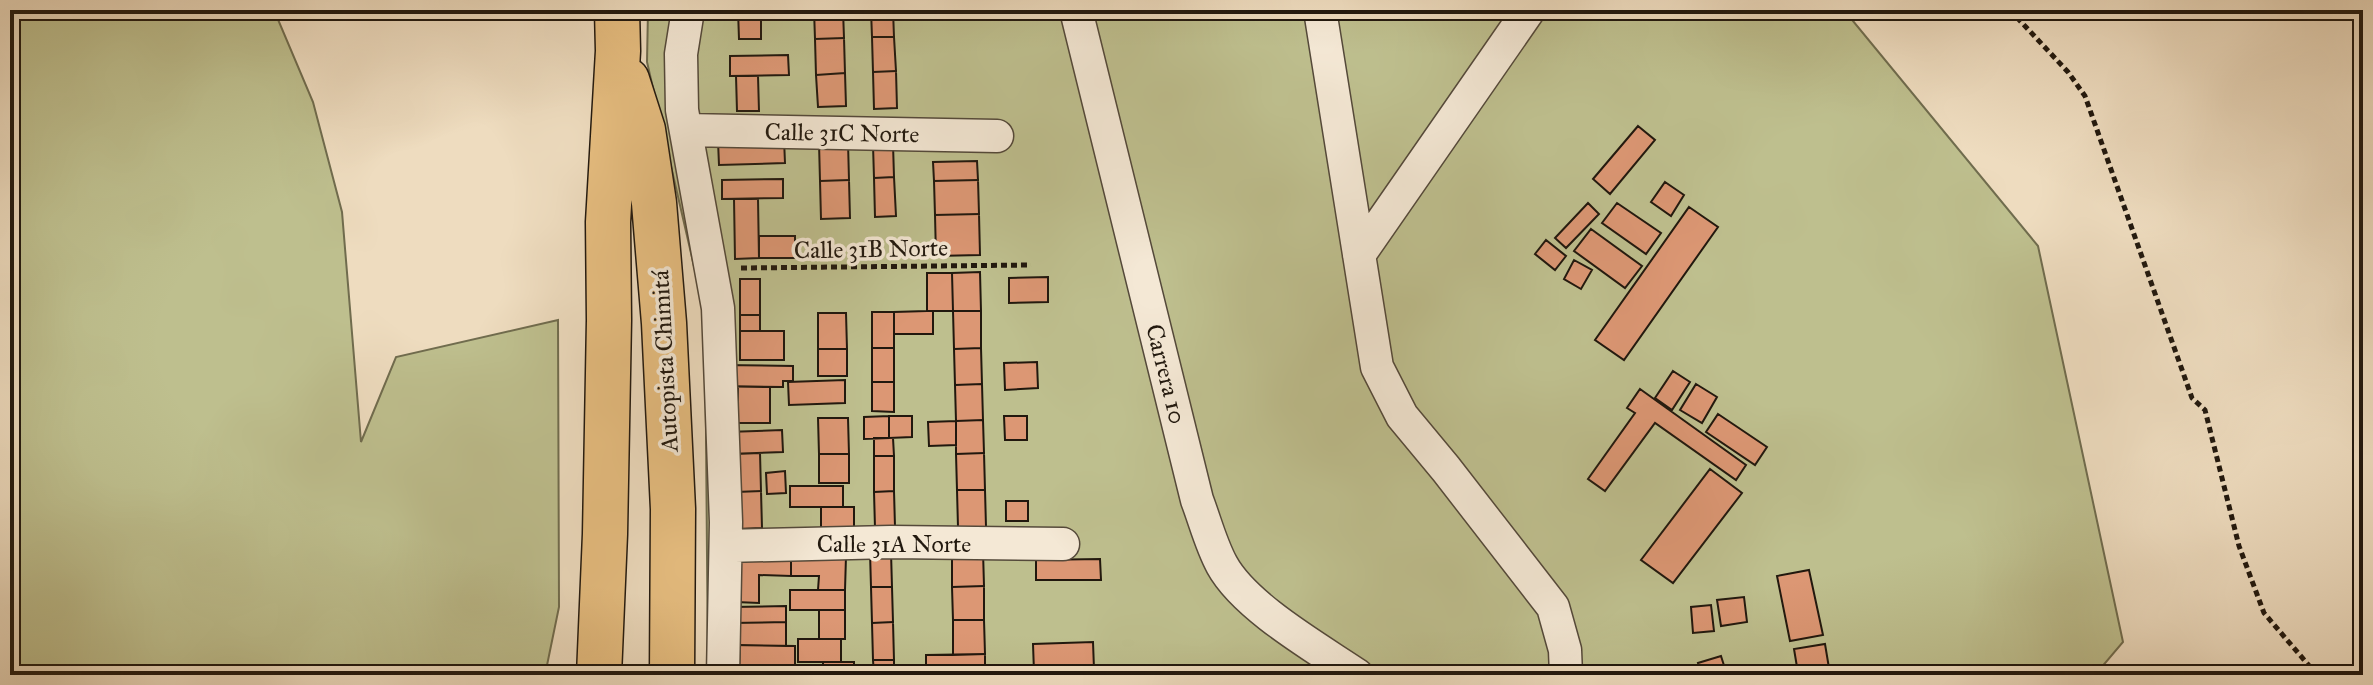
<svg xmlns="http://www.w3.org/2000/svg" width="2373" height="685" font-family="'IM FELL Great Primer',serif">
<rect width="100%" height="100%" fill="#eedcbf"/>
<filter id="stains"><feTurbulence type="fractalNoise" baseFrequency=".0025" numOctaves="4"/><feColorMatrix values="0 0 0 0 .2 0 0 0 0 .09 0 0 0 0 .02 0 0 0 .5 -.17"/></filter>
<radialGradient id="worn" r=".72"><stop offset=".6" stop-color="#630" stop-opacity="0"/><stop offset="1" stop-color="#630" stop-opacity=".3"/></radialGradient>
<path fill="#bebf8e" stroke="#706c4e" stroke-width="2" d="M10,10H274L313,102L342,212L361,442L396,357L558,320L559,607L545,675H10Z
M648,10H1844L2038,246L2123,642L2095,675H708L705,314L647,62Z"/>
<path fill="#dc9774" stroke="#21180e" stroke-width="2" d="M319,10H370L371,17L319,18Z
M415,10H459V14H414Z
M738,10H761V39H739Z
M814,10H843L844,38L815,39Z
M871,10H893L894,37H872Z
M872,37H894L896,71L873,72Z
M844,38L845,73L816,75L815,39Z
M788,55L789,75L730,76V56Z
M896,71L897,108L874,109L873,72Z
M845,73L846,106L818,107L816,75Z
M736,76H758L759,111H737Z
M1638,126L1655,140L1610,194L1593,179Z
M784,139L785,163L719,165L718,141Z
M848,142L849,180L820,181L819,143Z
M893,144L894,177L874,178L873,145Z
M977,161L978,180L934,181L933,162Z
M894,177L896,216L875,217L874,178Z
M783,179V198L722,199V180Z
M849,180L850,218L821,219L820,181Z
M978,180L979,214L935,215L934,181Z
M1665,182L1684,195L1671,216L1651,202Z
M734,199H758L759,258L735,259Z
M1588,203L1599,214L1566,248L1555,238Z
M1617,203L1661,233L1646,254L1602,223Z
M1689,207L1718,227L1624,360L1595,340Z
M979,214L980,255L936,256L935,215Z
M1591,229L1642,266L1625,288L1574,251Z
M759,236H795V258H759Z
M1546,240L1566,256L1555,270L1535,254Z
M1574,260L1592,270L1581,289L1564,279Z
M980,272L981,311H953L952,273Z
M927,273H952L953,311H927Z
M1048,277V302L1009,303V278Z
M740,279H760V315H740Z
M927,311H933V334H894V312Z
M953,311H981V348L954,349Z
M872,312H894V348H872Z
M818,313H846L847,349H818Z
M740,315H760V331H740Z
M740,331H784V360H740Z
M872,348H894V382H872Z
M981,348L982,384L955,385L954,349Z
M818,349H847V376H818Z
M1037,362L1038,388L1005,390L1004,363Z
M722,365L793,366V381H783V387L722,386Z
M1673,371L1690,382L1672,410L1655,398Z
M845,380V403L789,405L788,382Z
M872,382H894V412L872,411Z
M982,384L983,420L956,421L955,385Z
M1696,384L1717,397L1702,423L1680,410Z
M738,387H770V423H738Z
M1640,389L1746,465L1736,480L1655,423L1605,491L1588,479L1635,413L1627,408Z
M1718,414L1767,447L1755,465L1706,432Z
M889,416H912V437L889,438Z
M889,416V438L864,439V417Z
M1004,416H1027V440H1005Z
M818,418H848L849,454H819Z
M983,420L984,453L956,454V421Z
M956,421V445L929,446L928,422Z
M782,430L783,452L727,454V432Z
M874,438H893L894,456H874Z
M760,453L761,491L736,492L735,454Z
M984,453L985,490H957L956,454Z
M819,454H849V483H819Z
M874,456H894V491L874,492Z
M1710,469L1742,493L1673,583L1641,560Z
M785,471L786,493L767,494L766,473Z
M790,486H843V507H790Z
M957,490H985L986,527H958Z
M761,491L762,528L737,529L736,492Z
M894,491L895,527L875,528L874,492Z
M1006,501H1028V521H1006Z
M821,507H854V531L821,532Z
M983,551L984,586L952,587V552Z
M870,552H891L892,587H871Z
M737,554L791,556V576L759,575V603L736,602Z
M791,556H846L845,590H818L819,576H791Z
M1100,559L1101,580H1036V560Z
M1809,570L1823,635L1790,641L1777,576Z
M984,586V620H953L952,587Z
M871,587H892L893,622L872,623Z
M790,590H845V610H790Z
M1744,597L1747,622L1721,626L1717,600Z
M1711,605L1714,631L1693,633L1691,607Z
M786,606V622L732,623V607Z
M819,610H845V639H819Z
M953,620H984L985,654L953,655Z
M786,622V646L732,645V623Z
M893,622L894,660H873L872,623Z
M798,639H841V662H798Z
M1093,642L1094,669L1034,672L1033,644Z
M1825,644L1829,668L1798,673L1794,649Z
M740,645L795,646V669L739,668Z
M985,654V675H926V655Z
M1721,656L1727,675H1702L1698,663Z
M873,660H894V675H874Z
M823,662H854V675H823Z"/>
<g fill="none" stroke-linecap="round" stroke-linejoin="round">
<g stroke="#54493a" stroke-width="35">
<path id="minor" d="M688,10L681,54L682,110L718,308L726,522L723,675
M1076,10L1197,500C1205,521 1211,545 1222,565C1245,607 1317,648 1357,675
M1320,10L1377,367L1402,416L1446,469L1553,607L1565,650L1566,675
M686,130L997,136
M1359,255L1529,10
M726,546L891,542L1063,544"/>
</g>
<g stroke="#21180e" stroke-width="47">
<path id="highway" d="M627,80L643,130L654,203L664,323L673,509L672,675
M599,675L605,534L609,320L608,222L618,51L617,10"/>
</g>
<path stroke="#21180e" stroke-width="5" stroke-dasharray="6 4" stroke-linecap="butt" d="M2010,10L2068,72L2085,96L2192,398L2205,410L2239,546L2264,613L2317,675
M741,268L1031,265"/>
<use href="#minor" stroke="#f4e8d5" stroke-width="32"/>
<use href="#highway" stroke="#e7be80" stroke-width="44"/>
</g>
<g text-anchor="middle" dominant-baseline="central" stroke-width="7" stroke-linejoin="round" paint-order="stroke">
<g font-size="24" fill="#21180e" stroke="#f4e8d5">
<text transform="translate(842 133) rotate(1)">Calle 31C Norte</text>
<text transform="translate(871 249) rotate(-1)">Calle 31B Norte</text>
<text transform="translate(665 361) rotate(-93)">Autopista Chimitá</text>
<text transform="translate(1166 374) rotate(76)">Carrera 10</text>
<text x="894" y="544">Calle 31A Norte</text>
</g>
</g>
<rect width="2373" height="685" fill="none" stroke="#eedcbf" stroke-width="40"/>
<rect x="12" y="12" width="2349" height="661" fill="none" stroke="#21180e" stroke-width="4"/>
<rect x="20" y="20" width="2333" height="645" fill="none" stroke="#21180e" stroke-width="2"/>
<rect width="100%" height="100%" filter="url(#stains)"/>
<rect width="100%" height="100%" fill="url(#worn)"/>
</svg>
